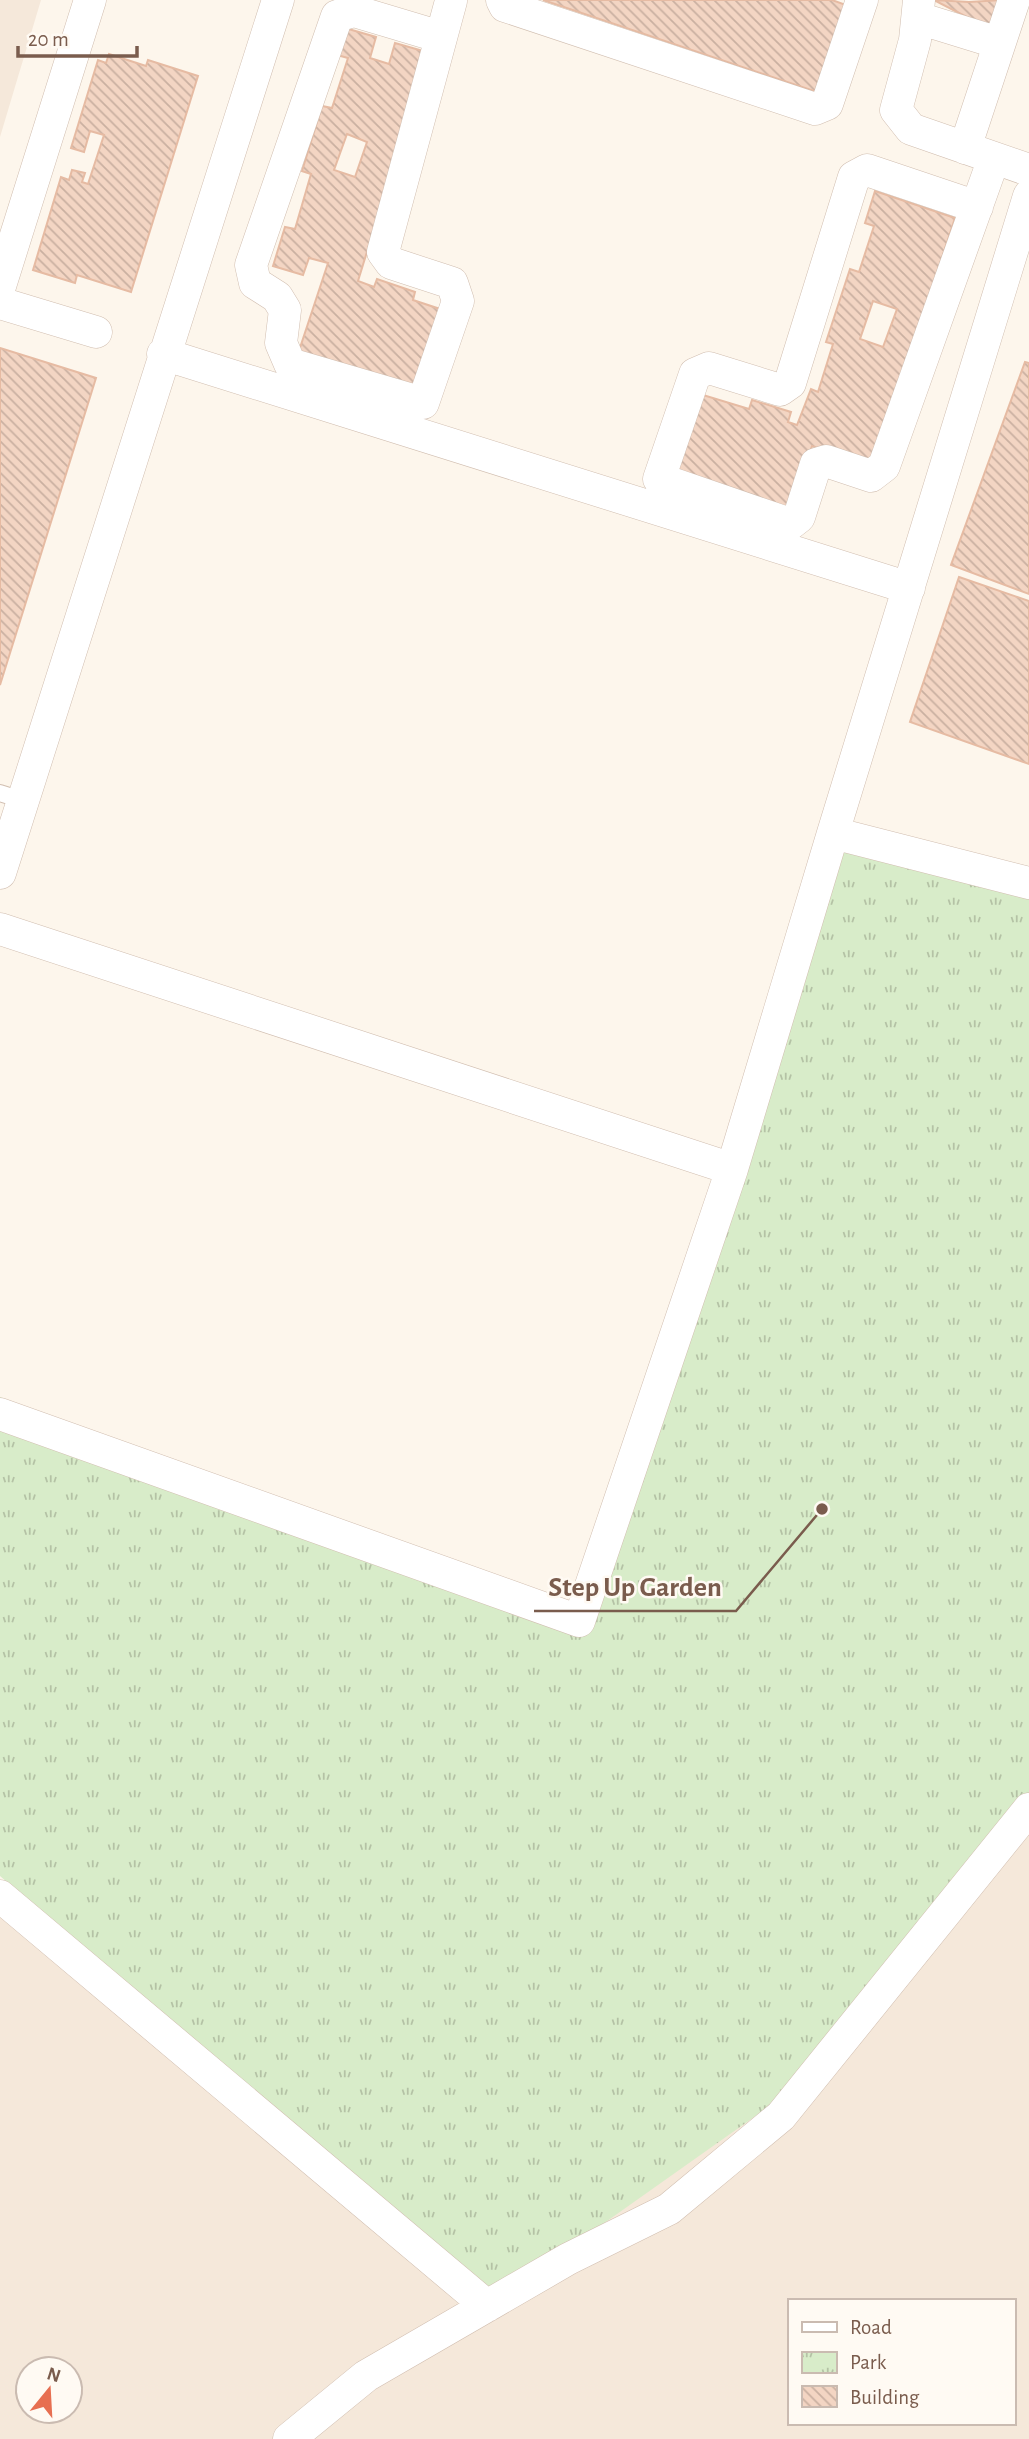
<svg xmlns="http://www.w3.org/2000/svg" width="1029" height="2439" font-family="'Alegreya Sans',sans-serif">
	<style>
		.residential { fill: #f5e8da; fill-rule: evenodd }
		.park { fill: url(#park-tufts) }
		.building { fill: url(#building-back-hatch); stroke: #e6bba3; stroke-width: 2; fill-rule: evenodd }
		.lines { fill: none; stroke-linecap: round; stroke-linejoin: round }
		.service-casing { stroke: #d1beb0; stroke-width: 18 }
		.minor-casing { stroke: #d1beb0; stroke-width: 33 }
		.service { stroke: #fff; stroke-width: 16 }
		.minor { stroke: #fff; stroke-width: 32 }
		.leader { fill: none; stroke: #7a5c4d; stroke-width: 2.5 }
		.callout-dot { fill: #7a5c4d; stroke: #fffaf3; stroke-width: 2.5 }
		.callout-label { font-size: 28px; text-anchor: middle; font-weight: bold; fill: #7a5c4d; stroke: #fffaf3; stroke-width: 5; stroke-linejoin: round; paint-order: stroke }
	</style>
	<defs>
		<pattern id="park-tufts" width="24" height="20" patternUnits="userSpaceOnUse" patternTransform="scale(1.75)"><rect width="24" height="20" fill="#d8ecc9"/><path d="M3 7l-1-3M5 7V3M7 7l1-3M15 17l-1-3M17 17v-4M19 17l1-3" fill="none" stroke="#b4c2a5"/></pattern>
		<pattern id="building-back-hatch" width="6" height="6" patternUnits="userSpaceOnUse" patternTransform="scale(1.75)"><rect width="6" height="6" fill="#f3d5c3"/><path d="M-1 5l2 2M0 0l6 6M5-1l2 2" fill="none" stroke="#cab0a1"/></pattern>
	</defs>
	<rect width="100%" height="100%" fill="#fdf6ec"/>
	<path class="residential" d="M0,0H41L0,137Z
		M1029,1526V2439H0V1916ZM789,2301H1013V2423H789ZM28,2369H70V2411H28Z"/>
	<path class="park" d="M833,833L1029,883V1809L815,2074L487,2306L0,1876V1397L579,1621Z"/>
	<path class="building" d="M543,0H832L846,5L817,92Z
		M934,0L969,2L1002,0L992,30Z
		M345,28L376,37L370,58L389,64L395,43L423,51L407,122L358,281L374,287L377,279L415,292L413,300L443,310L414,395L298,354L328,263L309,258L303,275L273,266L285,227L295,229L311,174L302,171L322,106L332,108L348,58L337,55ZM347,134L367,142L355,177L334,170Z
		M109,54L146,66L148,60L198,76L131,292L77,275L75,283L33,270L61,177L69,180L72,170L85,173L82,182L88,184L104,135L90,131L84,152L71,148L98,60L106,63Z
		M875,191L955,218L873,468L812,446L789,517L674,477L703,395L749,409L752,400L791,412L788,422L797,425L811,389L818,392L833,344L826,342L850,269L859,272L874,226L865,223ZM873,301L897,309L883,347L860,339Z
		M0,348L96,378L0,685Z
		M1025,362L1029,363V594L951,565Z
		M959,577L1029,601V764L910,722Z"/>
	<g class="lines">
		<defs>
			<path id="service" d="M0,793L22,800"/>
			<path id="minor" d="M502,0L505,6L815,109L827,104L862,0
				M919,0L915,40L896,110L911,129L1029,170
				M918,18L999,43
				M441,37L354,11L337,16L251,265L255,283L277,297L285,310L281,343L290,364L423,403L458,301L452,283L391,263L383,252L451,1
				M965,148L1014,0
				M977,207L867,170L854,177L790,383L780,390L709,368L695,374L659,479L790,524L799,517L816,464L826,461L871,476L884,466L994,158
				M0,286L90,0
				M0,303L96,332
				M163,354L909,588
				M833,833L1029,883
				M0,873L278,0
				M0,929L732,1169
				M0,1414L579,1621L732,1169L833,833L1029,196
				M0,1896L487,2306
				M289,2439L366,2376L568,2259L669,2209L781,2116L1029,1809"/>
		</defs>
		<use href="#service" class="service-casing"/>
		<use href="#minor" class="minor-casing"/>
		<use href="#service" class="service"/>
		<use href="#minor" class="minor"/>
	</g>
	<path class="leader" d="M822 1509L736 1611H534"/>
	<circle class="callout-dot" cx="822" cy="1509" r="7"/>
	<g class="callout-label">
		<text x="635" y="1596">Step Up Garden</text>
	</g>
	<rect x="788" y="2299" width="228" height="126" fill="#fffaf3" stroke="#cabbb1" stroke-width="2"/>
	<rect x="802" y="2322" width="35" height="10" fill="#ffffff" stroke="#cabbb1" stroke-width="2"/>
	<text x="850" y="2334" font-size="21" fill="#7a5c4d">Road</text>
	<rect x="802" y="2352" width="35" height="21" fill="url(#park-tufts)" stroke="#cabbb1" stroke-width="2"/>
	<text x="850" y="2369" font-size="21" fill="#7a5c4d">Park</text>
	<rect x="802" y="2386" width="35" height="21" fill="url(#building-back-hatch)" stroke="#cabbb1" stroke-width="2"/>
	<text x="850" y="2404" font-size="21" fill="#7a5c4d">Building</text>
	<g transform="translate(49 2390) rotate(18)"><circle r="33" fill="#fffaf3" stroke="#cabbb1" stroke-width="2"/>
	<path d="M0-5L12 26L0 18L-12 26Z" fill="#e76f51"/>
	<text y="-10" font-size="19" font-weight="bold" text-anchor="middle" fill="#7a5c4d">N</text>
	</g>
	<path d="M18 46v10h119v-10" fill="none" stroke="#7a5c4d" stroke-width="3.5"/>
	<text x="28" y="46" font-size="21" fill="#7a5c4d" stroke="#fffaf3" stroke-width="5" paint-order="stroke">20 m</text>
</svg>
